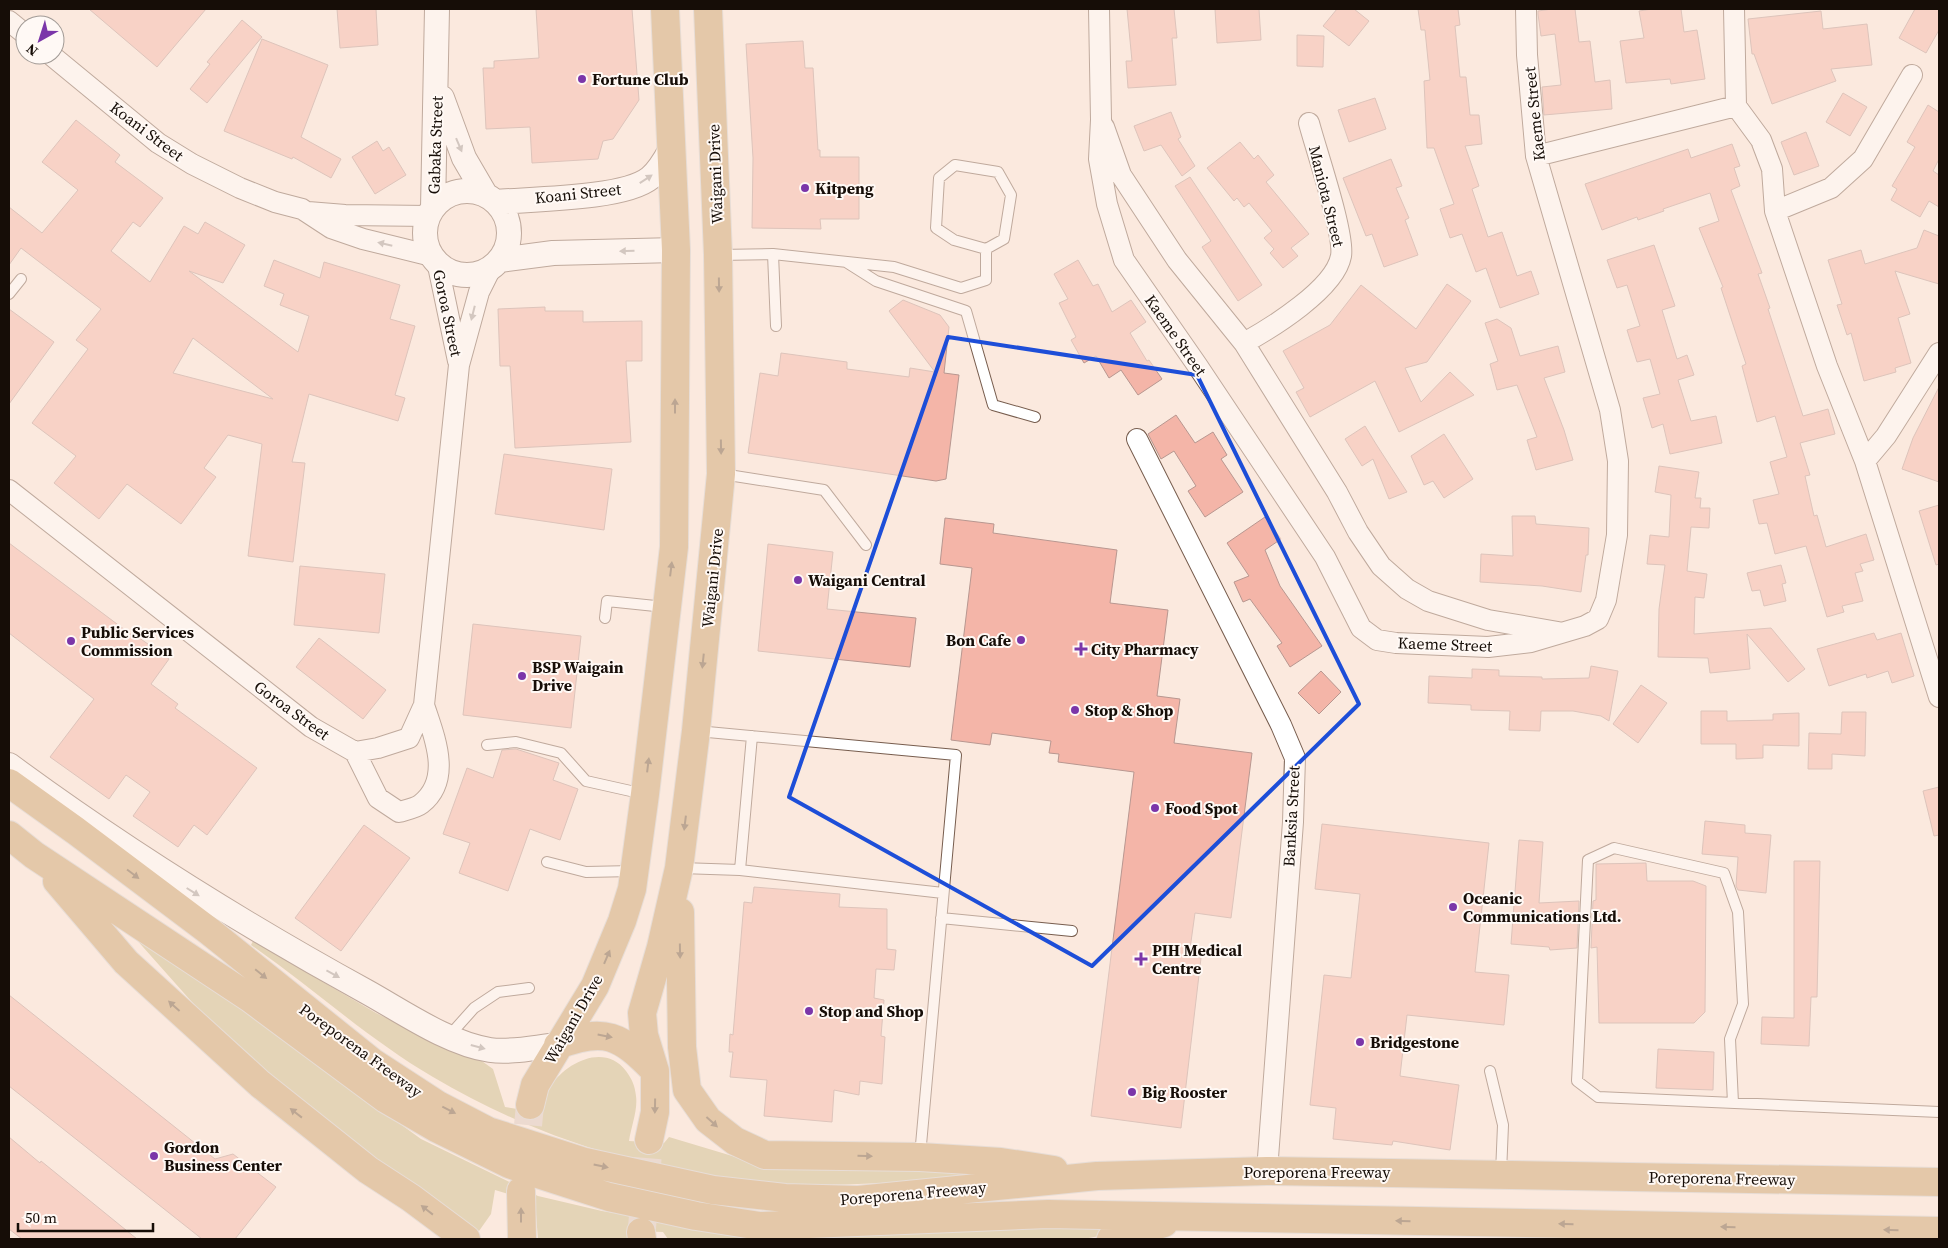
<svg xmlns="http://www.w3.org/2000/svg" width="1948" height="1248" font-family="'Source Serif 4',serif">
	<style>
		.green { fill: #c8ba88 }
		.building { fill: #f4b5a8; stroke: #b89790; fill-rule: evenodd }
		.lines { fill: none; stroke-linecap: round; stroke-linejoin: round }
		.trunk-tunnel { stroke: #d9c8be; stroke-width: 28; stroke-dasharray: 28 14; stroke-linecap: butt }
		.service-casing { stroke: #775d4e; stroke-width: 12 }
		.minor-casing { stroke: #775d4e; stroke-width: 22 }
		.tertiary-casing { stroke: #775d4e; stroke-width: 26 }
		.trunk-casing { stroke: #d0cfcd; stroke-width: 30 }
		.service { stroke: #fff; stroke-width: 10 }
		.minor { stroke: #fff; stroke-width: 20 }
		.tertiary { stroke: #fff; stroke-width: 24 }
		.trunk { stroke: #c8a068; stroke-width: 28 }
		.oneway { fill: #a29e9c }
		.oneway2 { fill: #6f5638 }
		.marked { fill: none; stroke: #1d4ed8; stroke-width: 4; stroke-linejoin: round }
		.poi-dot { fill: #7b36a9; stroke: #fff9f5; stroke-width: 2 }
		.labels { text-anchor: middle; stroke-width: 4; stroke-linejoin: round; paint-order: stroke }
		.poi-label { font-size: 16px; font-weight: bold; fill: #160d07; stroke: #fff9f5; text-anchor: start }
		.street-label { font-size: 16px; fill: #160d07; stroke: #fff9f5 }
	</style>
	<rect width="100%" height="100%" fill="#fbe9de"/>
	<path class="green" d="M119,920L421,1139L538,1196L602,1211L684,1224L776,1236H840L1076,1223L1133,1230L1083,1239H668L663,1232L630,1231L629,1239H538L535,1202L495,1190L491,1214L479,1231L342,1140L207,1019Z
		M253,941L376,1013L428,1038L479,1059L493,1069L505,1107L542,1113C544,1104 545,1095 550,1087C566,1062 605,1043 626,1071C632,1079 635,1086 636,1096C638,1110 631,1127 629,1141L664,1143L669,1137L776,1169L1017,1172C934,1179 851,1189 767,1183C650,1174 534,1137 433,1077C368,1039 313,988 251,945Z"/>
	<path class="building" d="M89,9H206L157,67Z
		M337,9H376L378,45L340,48Z
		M536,9H632L639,100L613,139L603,141L598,159L532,163L530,127L486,129L483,68H494V61L539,58Z
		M1127,9H1174L1177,38H1172L1176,85L1128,88L1126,61H1132Z
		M1215,9H1259L1261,40L1217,43Z
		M1337,9H1354L1369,21L1349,46L1323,26Z
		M1418,9H1458L1460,25L1455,26L1460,77H1466L1470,115H1479L1482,144L1465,146L1479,186L1472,189L1488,237L1502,232L1517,276L1531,271L1539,294L1500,308L1486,268L1476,272L1462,234L1450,238L1440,209L1454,204L1434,148H1427L1424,81L1430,80L1425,30H1421Z
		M1552,9H1575L1579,42L1590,41L1595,82L1610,80L1612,109L1544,115L1542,87L1561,85L1555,34L1541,36L1538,14V11Z
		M1652,9H1681L1684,32L1697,30L1705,79L1671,84L1670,79L1626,83L1620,41L1644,38L1639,11Z
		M1915,9H1939V30L1926,53L1899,38Z
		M1821,11L1823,29L1867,24L1872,65L1831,69L1836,81L1772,104L1754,54H1752L1748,19Z
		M242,20L262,37L207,103L190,89L210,64L207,62Z
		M1297,35L1324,36L1323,67L1297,66Z
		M262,39L328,65L301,137L341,159L331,178L293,157L292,159L224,131Z
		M803,41L805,68H813L818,150H820V157H859V219H820L821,229L752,228L753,158L746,44Z
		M1843,93L1867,107L1850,136L1826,122Z
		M1375,98L1386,129L1349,142L1338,110Z
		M1928,105L1939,112V159L1933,171L1939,175V207L1929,201L1920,217L1891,200L1897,189L1892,186L1915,147L1907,142Z
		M1171,112L1181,137L1178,139L1195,166L1182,176L1161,145L1144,151L1134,126Z
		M76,120L120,155L115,162L163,198L140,227L133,222L111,251L150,282L184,226L198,234L205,222L245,245L223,283L189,271L298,352L309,316L280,305L284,294L264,286L274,260L320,278L324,262L400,285L390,319L415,326L395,395L405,398L398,421L309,394L292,462L305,463L293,562L248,556L262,444L228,435L204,468L216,477L181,524L127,484L99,519L54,483L76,456L32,423L88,349L76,340L101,309L21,248L9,265V207L42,233L78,190L42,162ZM193,338L273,399L173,373Z
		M1806,132L1819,166L1794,175L1781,142Z
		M377,141L383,151L389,147L406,175L375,194L352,157Z
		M1240,142L1254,159L1258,155L1274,175L1266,182L1309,234L1291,248L1298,256L1283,268L1270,253L1274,249L1264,238L1272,231L1249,203L1244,207L1237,198L1234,201L1207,168Z
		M1732,144L1740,166L1734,168L1740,186L1731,190L1762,273L1758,274L1770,308L1768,309L1803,416L1828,409L1835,434L1800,443L1810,475L1805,476L1814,516L1817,515L1826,547L1866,534L1874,560L1860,564L1863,571L1855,573L1863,601L1842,606L1844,612L1827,617L1806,546L1775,554L1767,523L1759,524L1753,500L1779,494L1770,462L1787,457L1775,416L1757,422L1742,366L1746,364L1721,288L1723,287L1699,228L1719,221L1710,193L1663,209L1664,211L1638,220L1637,217L1602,230L1585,184L1688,149L1691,158Z
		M1391,159L1402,186L1396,188L1409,218L1405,220L1418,255L1384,267L1372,234L1366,236L1343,178Z
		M1190,177L1262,285L1238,301L1202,247L1211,241L1175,186Z
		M1924,230L1939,236V284L1895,271L1910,314L1898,318L1911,363L1895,368L1896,372L1864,381L1851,333L1847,335L1837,305L1842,304L1828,260L1861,250L1865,264L1917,248Z
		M1654,245L1675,306L1662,310L1677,359L1687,355L1694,375L1678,380L1691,421L1716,416L1722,443L1670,454L1663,424L1652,428L1643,398L1660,394L1650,359L1637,362L1627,330L1640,326L1627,285L1617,288L1607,260Z
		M1078,260L1093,286L1098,284L1112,312L1131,300L1146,322L1130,333L1147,361L1149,360L1162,379L1138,395L1121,370L1109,378L1096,356L1084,363L1071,340L1076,337L1059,303L1068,299L1054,274Z
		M1447,284L1471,301L1427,362L1405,368L1421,402L1450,372L1474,395L1399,432L1375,381L1310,417L1296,392L1304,388L1283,351L1330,325L1361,285L1416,329Z
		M903,300L940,315L949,327L944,373L959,375L946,479L936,481L748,453L760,373L778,376L781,353L847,362V369L909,377L910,368L935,372L889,311Z
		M545,307V311H583V322L642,321V361H626L631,442L515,448L510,366H500L498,309Z
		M9,309L54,342L9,404Z
		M1497,319L1511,328L1520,356L1558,346L1565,372L1544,378L1564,430L1573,460L1536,470L1527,440L1537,437L1517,385L1497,390L1490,364L1498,361L1485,323Z
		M1939,387V482L1902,469L1913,438Z
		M1176,415L1195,443L1213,432L1227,455L1221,459L1243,492L1205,517L1188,491L1196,486L1174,451L1161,459L1148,434Z
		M1365,426L1376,444L1407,492L1389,499L1373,459L1362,466L1345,439Z
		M1444,434L1473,479L1444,498L1433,481L1424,485L1411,456Z
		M504,454L612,469L604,530L495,514Z
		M1659,466L1699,472L1695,498H1701L1700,508H1710L1709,528L1691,527L1687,571L1707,574L1704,598L1695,597L1694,634L1771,628L1805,669L1788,682L1747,634L1750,669L1710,673L1708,658L1658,657L1659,609L1665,565L1647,564L1650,535L1669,537L1671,495L1655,492Z
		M1939,505V564L1936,565L1919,511Z
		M1512,516H1535L1536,524L1589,528L1588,555H1586L1581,592L1542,586L1480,582L1481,554L1513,556Z
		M1265,517L1281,539L1265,550L1280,586L1322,646L1290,667L1277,646L1282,643L1250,599L1243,602L1234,582L1249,576L1227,543Z
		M945,518L994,524L993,533L1117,550L1110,603L1168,610L1157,696L1180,699L1174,743L1252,753L1231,918L1195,913L1189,956L1201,958L1181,1128L1091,1116L1134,772L1058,762L1059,754L1049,753L1051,741L992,733L990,745L951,740L972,568L940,564Z
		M9,543L137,639L138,637L169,659L151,684L178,704L175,708L257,768L207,835L194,825L178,847L133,816L150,792L126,775L109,799L50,757L94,699L9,633Z
		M768,544L833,552L827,609L916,618L910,667L758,651Z
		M1781,565L1786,583L1782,584L1786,601L1764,606L1760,590L1752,591L1747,573Z
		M300,566L385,574L379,633L294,625Z
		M473,624L581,636L571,728L463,715Z
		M1874,633L1877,640L1901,633L1914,676L1892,683L1888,671L1867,678L1866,674L1829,686L1817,649Z
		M319,638L386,690L363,719L296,667Z
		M1591,666L1618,671L1609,721L1601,716L1573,711H1541L1540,731L1509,730L1510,711L1471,710V705L1428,703L1429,676L1472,678V669L1499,670V676L1542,677V679L1589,678Z
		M1321,671L1341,692L1319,714L1298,693Z
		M1641,685L1667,703L1638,743L1613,724Z
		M1701,711H1727V721L1773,720V714L1799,713V746L1763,745V758L1736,759V744H1701Z
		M1842,712H1866L1865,756L1832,754V769H1808L1809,733L1841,734Z
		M516,749L559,763L553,780L578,789L560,840L530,829L508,891L459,873L470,843L443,834L467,768L493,778L502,750Z
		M1939,787V835L1934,836L1923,791Z
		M1705,821L1745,825V833L1771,835L1766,893L1738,890L1736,886L1738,857L1702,854Z
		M1322,824L1489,843L1475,972L1509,975L1504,1025L1407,1015L1400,1076L1459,1085L1450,1150L1393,1141L1392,1145L1333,1139L1336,1108L1310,1105L1324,975L1351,978L1360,894L1315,889Z
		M364,825L410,858L341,951L295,918Z
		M1519,840L1543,842L1539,903L1579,901L1577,948L1550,950L1549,947L1511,944Z
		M1794,861H1820L1817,997H1811L1809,1046L1761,1044L1762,1017L1794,1018Z
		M1646,863L1647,881H1693L1706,886L1705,1012L1694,1023H1599L1597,947L1591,948L1593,901L1596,900V864Z
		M754,887L840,894L839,907L887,909V949L896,950L894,970L876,969L874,998L884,1000L881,1036L885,1037L882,1084L860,1081L859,1095L834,1090L832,1122L764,1116L767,1080L730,1077L733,1052H729L730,1034L733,1035L744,902L752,903Z
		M9,995L215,1159L233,1154L276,1187L235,1239H202L9,1086Z
		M1658,1049L1714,1052L1713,1090L1656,1088Z
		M9,1137L40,1163L41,1161L137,1239H22L9,1229Z"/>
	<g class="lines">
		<path class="trunk-tunnel" d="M524,1167L530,1105
			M642,1228L649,1140"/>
		<defs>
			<path id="service" d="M773,254L894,267L961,288L986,280V249L954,240L936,228L939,178L955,165L998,172L1011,195L1004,239L986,249
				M719,255L773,254L776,326
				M846,262L876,281L966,311L993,405L1035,417
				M9,294L21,279
				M722,474L824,490L866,545
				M605,618L607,601L665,607
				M697,731L956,755L920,1156
				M487,745L516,742L561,753L586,781L644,794
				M547,862L586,872L633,871
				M681,868L740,870L943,893
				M740,870L752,736
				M941,918L1072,931
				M449,1036L474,1008L498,992L529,988
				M1490,1071L1503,1125L1501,1173
				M1733,1103L1730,1039L1743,1004L1738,912L1724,873L1614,848L1588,860L1577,1081L1598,1097L1939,1112"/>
			<path id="minor" d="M1099,9L1101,120L1099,159L1107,204L1124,260L1197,365L1325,557L1361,628L1377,640L1396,643L1488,647L1531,642L1585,626L1598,619L1606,600L1617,535L1618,461L1610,410L1536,156L1527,55L1526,9
				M1734,9L1736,106L1761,140L1772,169L1775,211L1827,366L1865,461L1939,697
				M9,21L25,34
				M51,55L158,143L192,164L240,188L275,202L302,209L331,228L363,239L432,256
				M1104,127L1121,175L1177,260L1244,343L1337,492L1358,532L1381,566L1407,589L1428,601L1488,620L1558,632
				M1536,156L1736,106
				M1775,211L1831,188L1863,159L1912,75
				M308,212L345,215L429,216
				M437,261L458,361
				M1244,343C1271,328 1335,289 1341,256C1345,234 1316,150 1309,123
				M1137,439L1281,725L1295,758L1293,822L1267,1171
				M1865,461L1886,436L1939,353
				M9,490L311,727L355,752L378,748L409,738L424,705L459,365L479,292L491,268
				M355,752L378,798L399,812C406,810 416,808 421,804C453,779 434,736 424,705"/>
			<path id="tertiary" d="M442,98L464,158L485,194
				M425 233a42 42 0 1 1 84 0a42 42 0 1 1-84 0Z
				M496,202C532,199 624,199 650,178C660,170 666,158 672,147
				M433,208L437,9
				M500,260L553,253L676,250
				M9,765C123,849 243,924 367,992C403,1012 449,1044 490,1050C512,1053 536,1047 558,1045"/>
			<path id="trunk" d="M9,783L76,831L209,931L372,1062L438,1105L488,1131L585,1162L713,1190L785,1198L858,1200L1097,1176L1267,1171L1939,1182
				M9,835L34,855L250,998L386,1099L436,1128L509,1164L535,1173L609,1197L696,1216L760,1226L1048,1214L1939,1231
				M57,881L126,962L260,1084L368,1170L411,1198L466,1239
				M680,912L682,1047L687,1090L708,1120L735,1141L765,1155L920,1157L1001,1162L1054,1170
				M558,1045C605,1027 620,1035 655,1071
				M530,1105L535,1085L595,986L622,921L632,889L645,794L674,547L676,250L665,9
				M649,1140L655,1112V1071L644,1035L642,1013L661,947L679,868L696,731L721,474L718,255L708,9
				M521,1191L522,1239
				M641,1232L642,1239
				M1111,1239L1164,1223"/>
		</defs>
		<use href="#service" class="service-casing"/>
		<use href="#minor" class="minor-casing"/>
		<use href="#tertiary" class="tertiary-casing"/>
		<use href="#trunk" class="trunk-casing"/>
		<use href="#service" class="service"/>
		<use href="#minor" class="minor"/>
		<use href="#tertiary" class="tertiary"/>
		<use href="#trunk" class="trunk"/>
	</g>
	<defs><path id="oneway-solid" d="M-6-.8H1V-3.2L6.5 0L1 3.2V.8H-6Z" transform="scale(1.25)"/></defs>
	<g class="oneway">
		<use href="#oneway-solid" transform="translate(459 145) rotate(67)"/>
		<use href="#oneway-solid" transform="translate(646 179) rotate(-33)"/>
		<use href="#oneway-solid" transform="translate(385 244) rotate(-167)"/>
		<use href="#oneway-solid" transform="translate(627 251) rotate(179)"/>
		<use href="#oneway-solid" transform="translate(473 313) rotate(104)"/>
		<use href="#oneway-solid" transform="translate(193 892) rotate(32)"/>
		<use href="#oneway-solid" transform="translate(333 974) rotate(29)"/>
		<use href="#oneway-solid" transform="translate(478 1047) rotate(15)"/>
	</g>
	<g class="oneway2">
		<use href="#oneway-solid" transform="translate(719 285) rotate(89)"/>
		<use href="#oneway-solid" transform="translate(675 406) rotate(-90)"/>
		<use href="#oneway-solid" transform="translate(721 447) rotate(89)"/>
		<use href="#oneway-solid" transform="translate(671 569) rotate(-83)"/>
		<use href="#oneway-solid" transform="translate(703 661) rotate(96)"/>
		<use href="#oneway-solid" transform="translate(648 765) rotate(-83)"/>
		<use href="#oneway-solid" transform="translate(685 823) rotate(97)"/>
		<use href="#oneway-solid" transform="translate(133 874) rotate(37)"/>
		<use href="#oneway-solid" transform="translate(680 951) rotate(89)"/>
		<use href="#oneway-solid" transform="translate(607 957) rotate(-67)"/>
		<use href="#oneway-solid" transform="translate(261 974) rotate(39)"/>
		<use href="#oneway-solid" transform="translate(174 1006) rotate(-138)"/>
		<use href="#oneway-solid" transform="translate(605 1036) rotate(11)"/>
		<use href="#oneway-solid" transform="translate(655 1106) rotate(91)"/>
		<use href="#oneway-solid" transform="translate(449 1110) rotate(27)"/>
		<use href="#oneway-solid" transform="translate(296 1113) rotate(-142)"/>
		<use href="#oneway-solid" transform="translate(712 1122) rotate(42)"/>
		<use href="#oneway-solid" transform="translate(865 1156) rotate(1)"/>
		<use href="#oneway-solid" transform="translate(601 1166) rotate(12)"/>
		<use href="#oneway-solid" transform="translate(427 1210) rotate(-142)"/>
		<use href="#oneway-solid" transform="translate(521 1215) rotate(-90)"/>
		<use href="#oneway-solid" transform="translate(1403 1221) rotate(-179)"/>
		<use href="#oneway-solid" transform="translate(1566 1224) rotate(-179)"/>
		<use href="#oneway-solid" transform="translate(1728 1227) rotate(-179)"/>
		<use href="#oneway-solid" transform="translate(1891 1230) rotate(-179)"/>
	</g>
	<path d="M0 0H1948V1248H0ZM948,337L1197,375L1359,704L1092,966L789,797Z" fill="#fbe9de" fill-opacity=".55" fill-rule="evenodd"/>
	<path class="marked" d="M948,337L1197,375L1359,704L1092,966L789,797Z"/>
	<g class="poi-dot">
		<circle cx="582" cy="79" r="5"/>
		<circle cx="805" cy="188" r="5"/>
		<circle cx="798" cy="580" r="5"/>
		<circle cx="1021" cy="640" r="5"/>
		<circle cx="71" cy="641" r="5"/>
		<path d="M1078.5 641.5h5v5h5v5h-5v5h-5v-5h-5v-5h5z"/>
		<circle cx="522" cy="676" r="5"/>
		<circle cx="1075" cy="710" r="5"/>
		<circle cx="1155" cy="808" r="5"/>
		<circle cx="1453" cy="907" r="5"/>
		<path d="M1138.5 951.5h5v5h5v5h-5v5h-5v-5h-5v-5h5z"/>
		<circle cx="809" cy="1011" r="5"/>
		<circle cx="1360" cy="1042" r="5"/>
		<circle cx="1132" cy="1092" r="5"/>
		<circle cx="154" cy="1156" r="5"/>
	</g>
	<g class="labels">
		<g class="poi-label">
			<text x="592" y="85">Fortune Club</text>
			<text x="815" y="194">Kitpeng</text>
			<text x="808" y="586">Waigani Central</text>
			<text x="81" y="638">Public Services<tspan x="81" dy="18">Commission</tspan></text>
			<text x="1011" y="646" text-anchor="end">Bon Cafe</text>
			<text x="1091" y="655">City Pharmacy</text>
			<text x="532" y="673">BSP Waigain<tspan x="532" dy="18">Drive</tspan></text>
			<text x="1085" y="716">Stop &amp; Shop</text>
			<text x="1165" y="814">Food Spot</text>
			<text x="1463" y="904">Oceanic<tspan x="1463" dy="18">Communications Ltd.</tspan></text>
			<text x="1152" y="956">PIH Medical<tspan x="1152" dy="18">Centre</tspan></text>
			<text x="819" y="1017">Stop and Shop</text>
			<text x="1370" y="1048">Bridgestone</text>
			<text x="1142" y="1098">Big Rooster</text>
			<text x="164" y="1153">Gordon<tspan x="164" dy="18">Business Center</tspan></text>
		</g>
		<g class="street-label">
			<text transform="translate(1534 114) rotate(-96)" y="6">Kaeme Street</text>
			<text transform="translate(147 131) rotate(37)" y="6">Koani Street</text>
			<text transform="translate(435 145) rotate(-88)" y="6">Gabaka Street</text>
			<text transform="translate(715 174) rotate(-92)" y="6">Waigani Drive</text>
			<text transform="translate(578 193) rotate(-6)" y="6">Koani Street</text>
			<text transform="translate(1327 196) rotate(76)" y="6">Maniota Street</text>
			<text transform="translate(448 313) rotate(78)" y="6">Goroa Street</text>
			<text transform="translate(1176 335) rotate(55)" y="6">Kaeme Street</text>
			<text transform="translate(712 578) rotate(-84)" y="6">Waigani Drive</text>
			<text transform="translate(1445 644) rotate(2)" y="6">Kaeme Street</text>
			<text transform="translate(292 710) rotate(36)" y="6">Goroa Street</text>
			<text transform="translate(1291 816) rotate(-87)" y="6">Banksia Street</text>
			<text transform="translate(573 1019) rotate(-60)" y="6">Waigani Drive</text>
			<text transform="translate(361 1050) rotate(36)" y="6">Poreporena Freeway</text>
			<text x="1317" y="1178">Poreporena Freeway</text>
			<text transform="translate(1722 1178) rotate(1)" y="6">Poreporena Freeway</text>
			<text transform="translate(913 1193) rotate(-5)" y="6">Poreporena Freeway</text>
		</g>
	</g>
	<rect width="1948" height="1248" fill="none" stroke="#160d07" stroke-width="20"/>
	<g transform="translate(40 40) rotate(219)"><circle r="24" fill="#fff9f5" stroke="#a29b96"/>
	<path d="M0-4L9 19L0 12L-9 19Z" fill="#7b36a9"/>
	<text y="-8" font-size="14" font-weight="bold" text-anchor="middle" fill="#160d07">N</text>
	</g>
	<path d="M18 1223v8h135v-8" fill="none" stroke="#160d07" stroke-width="2.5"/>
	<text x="25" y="1223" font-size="15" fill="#160d07" stroke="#fff9f5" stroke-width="4" paint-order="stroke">50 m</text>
</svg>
